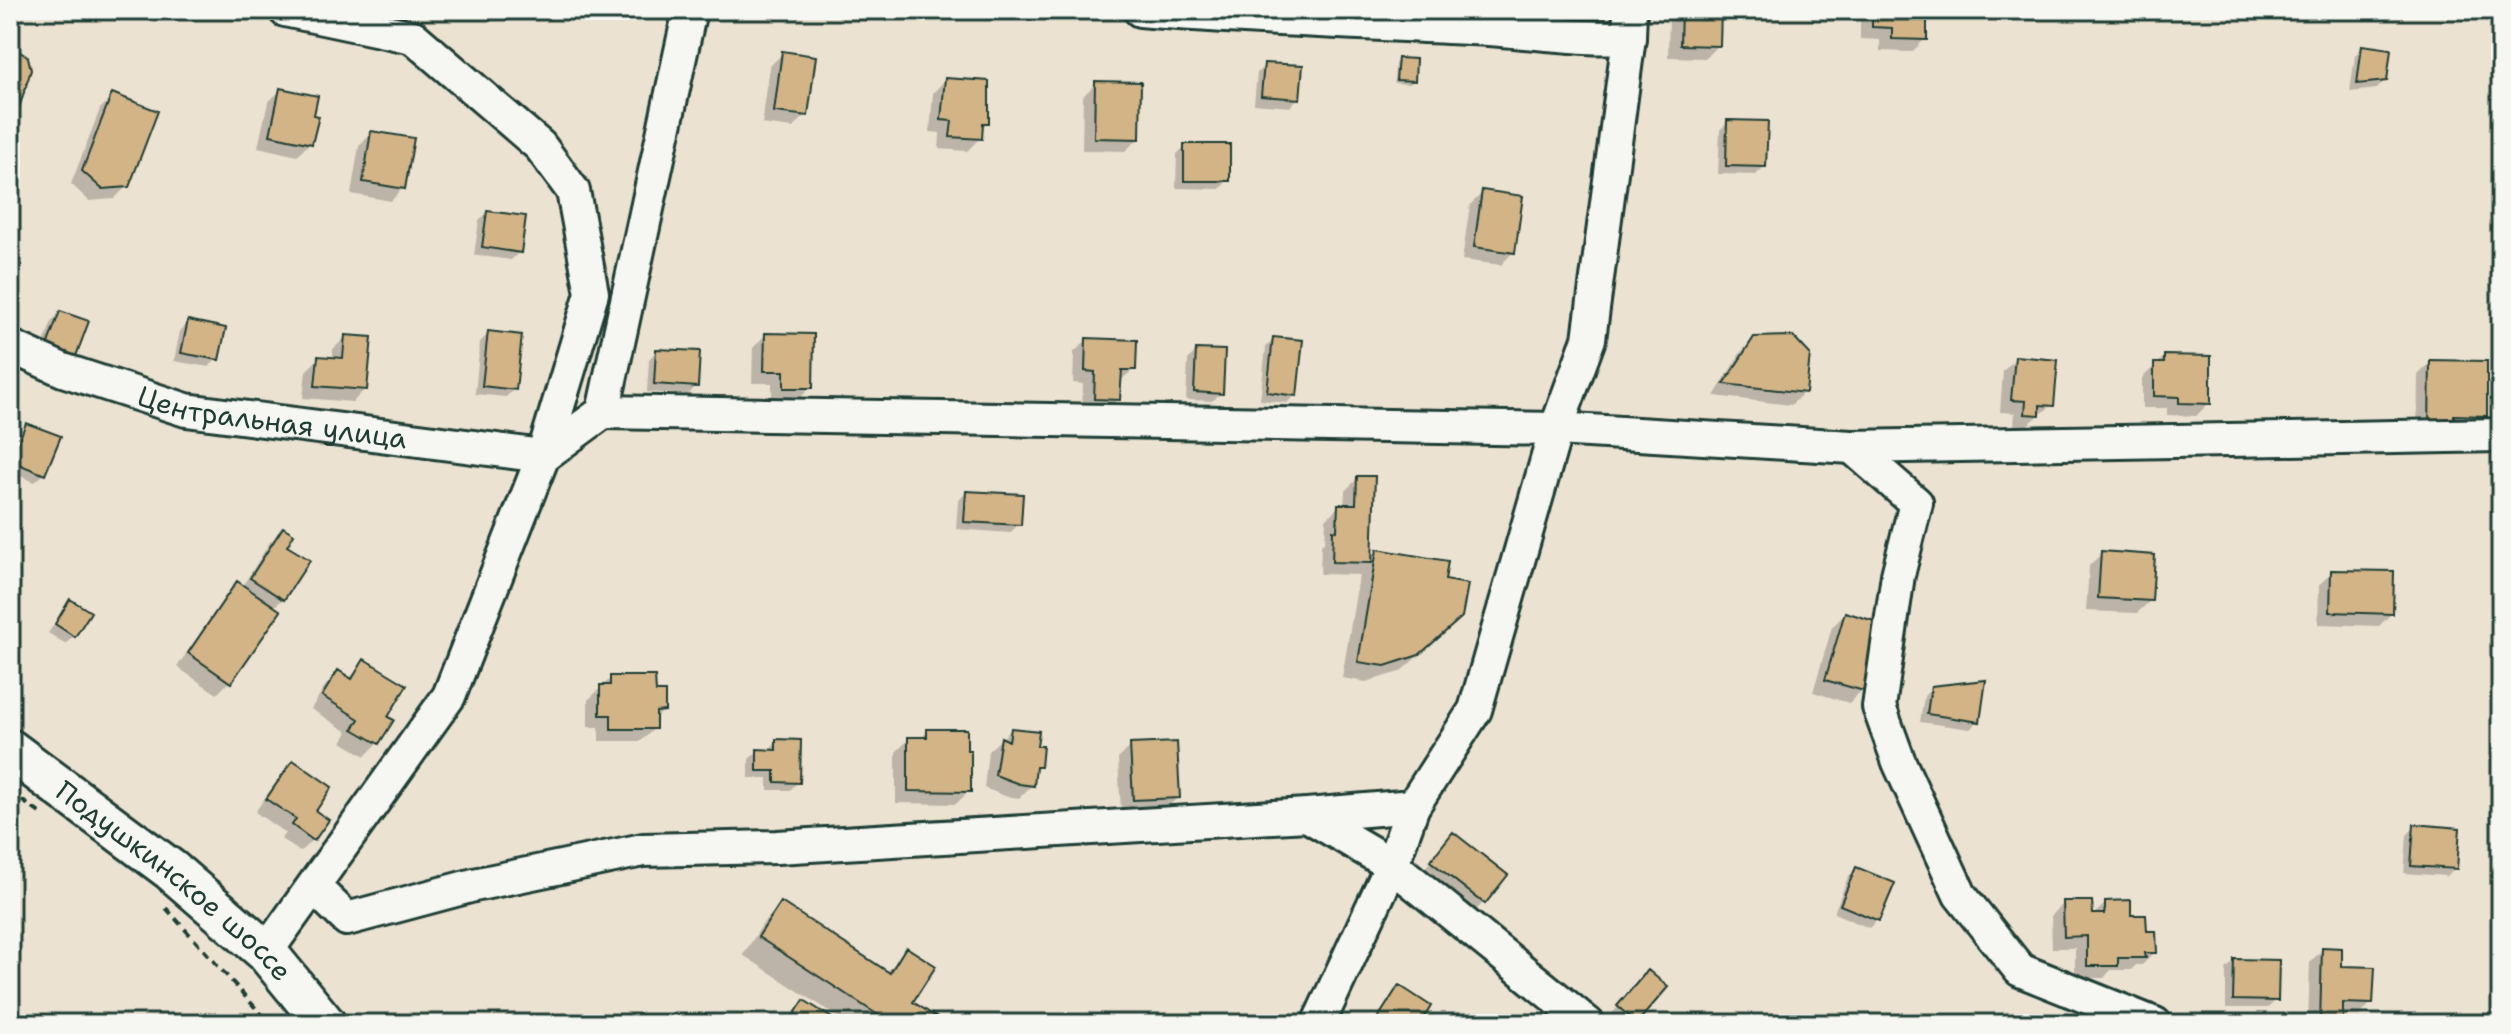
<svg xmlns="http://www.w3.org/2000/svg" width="2511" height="1034" font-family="'Shantell Sans',sans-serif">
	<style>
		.shadow { fill: #0003 }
		.building { fill: #d3b487; stroke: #1f3d34; stroke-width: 2 }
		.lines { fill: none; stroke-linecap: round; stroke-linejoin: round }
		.minor-casing { stroke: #1f3d34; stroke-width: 38 }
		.major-casing { stroke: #1f3d34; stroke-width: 46 }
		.path { stroke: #1f3d34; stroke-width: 4; stroke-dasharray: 8 6; stroke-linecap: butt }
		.minor { stroke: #f6f6f2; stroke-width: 32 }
		.major { stroke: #f6f6f2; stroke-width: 40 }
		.labels { text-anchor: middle; stroke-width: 6; stroke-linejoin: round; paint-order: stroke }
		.street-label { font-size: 28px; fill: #1f3d34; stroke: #f6f6f2 }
	</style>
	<rect width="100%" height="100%" fill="#ece2d2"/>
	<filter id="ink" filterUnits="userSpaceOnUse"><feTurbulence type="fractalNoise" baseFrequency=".0125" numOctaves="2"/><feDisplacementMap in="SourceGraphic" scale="16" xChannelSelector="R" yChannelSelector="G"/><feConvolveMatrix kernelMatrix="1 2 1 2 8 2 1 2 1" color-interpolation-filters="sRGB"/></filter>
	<g filter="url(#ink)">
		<path class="shadow" d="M1669,10H1719L1718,45L1705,58L1668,57Z
			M1860,10H1925V39L1912,52L1880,51V40L1860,39Z
			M2363,47L2385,80L2377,89L2350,92L2355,55Z
			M782,54L806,115L793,128L762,124L770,66Z
			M1398,60L1413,80L1410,84L1394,83L1395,64Z
			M1265,65L1298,98L1290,107L1254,104L1257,73Z
			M945,80L987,122L981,129L980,138L967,151L939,149L940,133L930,132L933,93Z
			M1096,83L1138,139L1125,151L1082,150L1083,96Z
			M281,90L310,143L297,156L258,147L268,102Z
			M113,96L127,186L114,199L89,201L71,184L100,109Z
			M1728,122L1764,167L1756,175L1718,174L1720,130Z
			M372,133L403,188L391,201L351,194L359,146Z
			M1185,146L1228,180L1220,189L1176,188L1177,154Z
			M1483,192L1513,252L1501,265L1462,260L1470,205Z
			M487,213L519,252L511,260L474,255L479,221Z
			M60,313L75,355L66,363L40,354L52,321Z
			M188,323L217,359L209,367L174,361L180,331Z
			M489,333L514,389L506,397L475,394L480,342Z
			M765,335L811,387L798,400H772V383H752L753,348Z
			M346,337L365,389L353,402L303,398L306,371L319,358L333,359V349Z
			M1274,339L1295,395L1287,403L1260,400L1266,347Z
			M1755,339L1804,392L1791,405L1714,396L1741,352Z
			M1087,340L1134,369L1119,382L1118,399L1106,412L1082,411L1083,384L1073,383L1074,352Z
			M657,351L696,386L688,395L647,392L649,359Z
			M1196,351L1221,393L1212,401L1186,400L1188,360Z
			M2164,357L2209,403L2196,416L2167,415V408H2142V378Z
			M2016,358L2052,405L2025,427L2014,426L2015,413L2000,412L2003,371Z
			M2431,362L2485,415L2472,428L2417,440L2418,375Z
			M27,425L44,474L35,482L10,472V455L19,433Z
			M1358,478L1370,558L1378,551L1443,634L1400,672L1366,682L1342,678L1359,575L1320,574L1321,545L1325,541L1326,519L1339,506H1344L1345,491Z
			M966,493L1019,524L1010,533L956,529L958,501Z
			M283,530V599L273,608L278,612L229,682L217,694L177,667L225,596L238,584L242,587L270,542Z
			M2102,553L2150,601L2137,613L2086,611L2089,566Z
			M2332,572L2392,613L2379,626L2318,624L2319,585Z
			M70,602L74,635L66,644L48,633Z
			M1845,614L1862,690L1849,703L1813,692L1832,627Z
			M364,662L385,717L378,743L365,756L342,742L348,732L311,709L325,686L338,673L349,679Z
			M611,678L654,694L663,711L654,719V729L641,741H599V727H588V700Z
			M1932,688L1978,721L1970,729L1920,722L1924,696Z
			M1011,730L1035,747L1039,766L1033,772L1032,785L1019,798L1005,796L984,788L988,751Z
			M928,731L965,752L969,791L956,804L896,803V752L909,739H920Z
			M777,742L798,782L790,790H768V778H749V759L758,751L769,750Z
			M1131,746L1178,797L1165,810L1121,812L1118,759Z
			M293,763L313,811V839L300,852L281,839L285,833L255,812L281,775Z
			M2415,827L2455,868L2447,876L2404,873L2407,835Z
			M1453,835L1484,902L1471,915L1419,875Z
			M1856,869L1877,920L1869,928L1834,913L1848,877Z
			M2064,903L2091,917L2106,903L2129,918L2155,952L2142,965H2136L2131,970H2111L2104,978H2075V948H2052L2051,916Z
			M781,905L886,973L907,950L910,1003L943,1024H849L743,955L764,922Z
			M2323,949L2371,1003L2359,1016H2341V1024H2308L2310,962Z
			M2235,961L2276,1000L2268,1008H2226V969Z
			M1640,981L1666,988L1634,1024H1621L1611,1015Z
			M1399,988L1417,1024H1373L1391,996Z
			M804,1002L838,1024H784Z"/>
		<path class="building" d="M1681,10H1721L1720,46L1680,45Z
			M1872,10H1927V40L1892,39V28L1872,27Z
			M2362,45L2391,49L2387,81L2357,84Z
			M10,46L28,57L31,70L14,124L10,123Z
			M782,51L816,56L808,116L774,112Z
			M1398,58L1416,59L1415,81L1396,80Z
			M1264,63L1303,65L1300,99L1261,96Z
			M945,78L989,81V123H983L982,139L950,137L952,121L941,120Z
			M1095,81L1141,82L1140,139L1094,138Z
			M280,88L318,96L314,115L319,116L312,144L270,135Z
			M112,93L158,111L129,187L102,189L82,171Z
			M1727,120L1768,121L1766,167L1726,166Z
			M371,131L414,138L405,189L363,182Z
			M1184,144H1230V181H1184Z
			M1482,190L1523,196L1515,253L1474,247Z
			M487,211L526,216L521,253L482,247Z
			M10,260L21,265L10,293Z
			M60,311L89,321L76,356L47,346Z
			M188,320L226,328L219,360L181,353Z
			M488,331L522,335L516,390L482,386Z
			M765,333L814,334L813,388H784V371H764Z
			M345,335L372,337L367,390L315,386L318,356L343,358Z
			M1793,336L1810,354L1806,393L1724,384L1754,337Z
			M1273,337L1303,340L1297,396L1267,392Z
			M1086,338L1137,340L1136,370H1122L1120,400L1094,399L1095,372L1085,371Z
			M656,349L700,351L698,387L654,384Z
			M1196,349L1225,350L1223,394L1194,392Z
			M2164,355L2211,356V404L2179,403V397L2154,396V363H2164Z
			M2015,356L2058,360L2054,406L2040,405V415L2025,414L2026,401L2011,400Z
			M2430,360L2487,361V416L2454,415V429L2429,428Z
			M26,423L61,436L45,475L11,461Z
			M1357,476H1375L1372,563L1332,562L1333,530L1337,531L1338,504H1356Z
			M966,491L1023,494L1021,525L964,522Z
			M283,527L294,534L287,546L310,560L284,600L250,578Z
			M1377,549L1448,561L1445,580L1468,584L1462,617L1419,655L1385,666L1358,662Z
			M2101,551L2155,555L2152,601L2098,598Z
			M2331,570L2394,571L2393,614L2330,612Z
			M237,581L281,611L231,683L188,653Z
			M70,599L91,612L75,637L55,624Z
			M1845,612L1884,624L1864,691L1825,680Z
			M364,659L407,685L388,717L394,720L379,744L353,729L359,719L322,696L338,670L352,679Z
			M610,676H655L656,692H665V711L656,712V729H611V715H600V685H610Z
			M1986,680L1980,722L1927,714L1931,686Z
			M1011,728L1039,731L1037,746H1043L1041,767H1036L1034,786L1019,784L995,775L1001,737L1009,741Z
			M927,729H967V750H971V792L908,791V737H927Z
			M776,739L801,740L800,783L775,782V771H757V749L776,750Z
			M1177,742L1180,798L1133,800L1130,744Z
			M293,760L332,787L316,811L329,820L314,841L292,825L296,819L266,799Z
			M2414,824L2460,828L2457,869L2411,866Z
			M1453,832L1508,875L1485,904L1430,861Z
			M1856,867L1895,883L1879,921L1840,905Z
			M2131,900V915H2146L2147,931H2156L2157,953H2145L2146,958H2118V966H2087V936L2064,937L2063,901H2092L2093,914H2105V901Z
			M781,902L890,973L906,947L936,966L913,1002L947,1024H892L758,937Z
			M2322,947L2342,948V966L2375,967L2373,1004L2343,1003V1024H2320Z
			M2234,959L2279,960L2278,1001L2233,1000Z
			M1648,970L1668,987L1637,1023L1617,1006Z
			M1399,985L1431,1006L1420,1024H1380L1376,1021Z
			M804,1000L841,1024H788Z"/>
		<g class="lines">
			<defs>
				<g id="minor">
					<path d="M1140,10C1250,19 1360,23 1470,28C1524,30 1576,40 1629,37"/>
					<path id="s1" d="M10,346L63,370L186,410L543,456L603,412L690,10"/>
					<path d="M603,412L1556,429L1852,447L2501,435"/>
					<path d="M1852,447L1916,503L1898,575L1879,707L1899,762L1960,895L2020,970L2155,1024"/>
					<path d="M1307,815L1392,865L1588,1024"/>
					<path d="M314,887L347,919L474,885L643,850L777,847L1307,815L1413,806L1475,710L1556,429L1589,339L1629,37L1630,10"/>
					<path d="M266,952L449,696L543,456L592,293L573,191L540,146L413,37L285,10"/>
					<path d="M1318,1024L1392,865L1413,806"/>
				</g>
				<g id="major">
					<path id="s2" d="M10,750L171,870L266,952L325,1024"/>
				</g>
			</defs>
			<use href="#minor" class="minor-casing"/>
			<use href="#major" class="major-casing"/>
			<path class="path" d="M10,792L44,816
				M166,908L270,1024"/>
			<use href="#minor" class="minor"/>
			<use href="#major" class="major"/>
		</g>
	</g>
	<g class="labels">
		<g class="street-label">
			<text dy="10" stroke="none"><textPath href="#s1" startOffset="274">Центральная улица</textPath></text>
			<text dy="10" stroke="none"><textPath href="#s2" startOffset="210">Подушкинское шоссе</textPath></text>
		</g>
	</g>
	<rect width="2511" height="1034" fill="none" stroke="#f6f6f2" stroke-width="40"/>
	<rect x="20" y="20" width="2471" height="994" fill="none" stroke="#1f3d34" stroke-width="3" filter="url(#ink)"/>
</svg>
